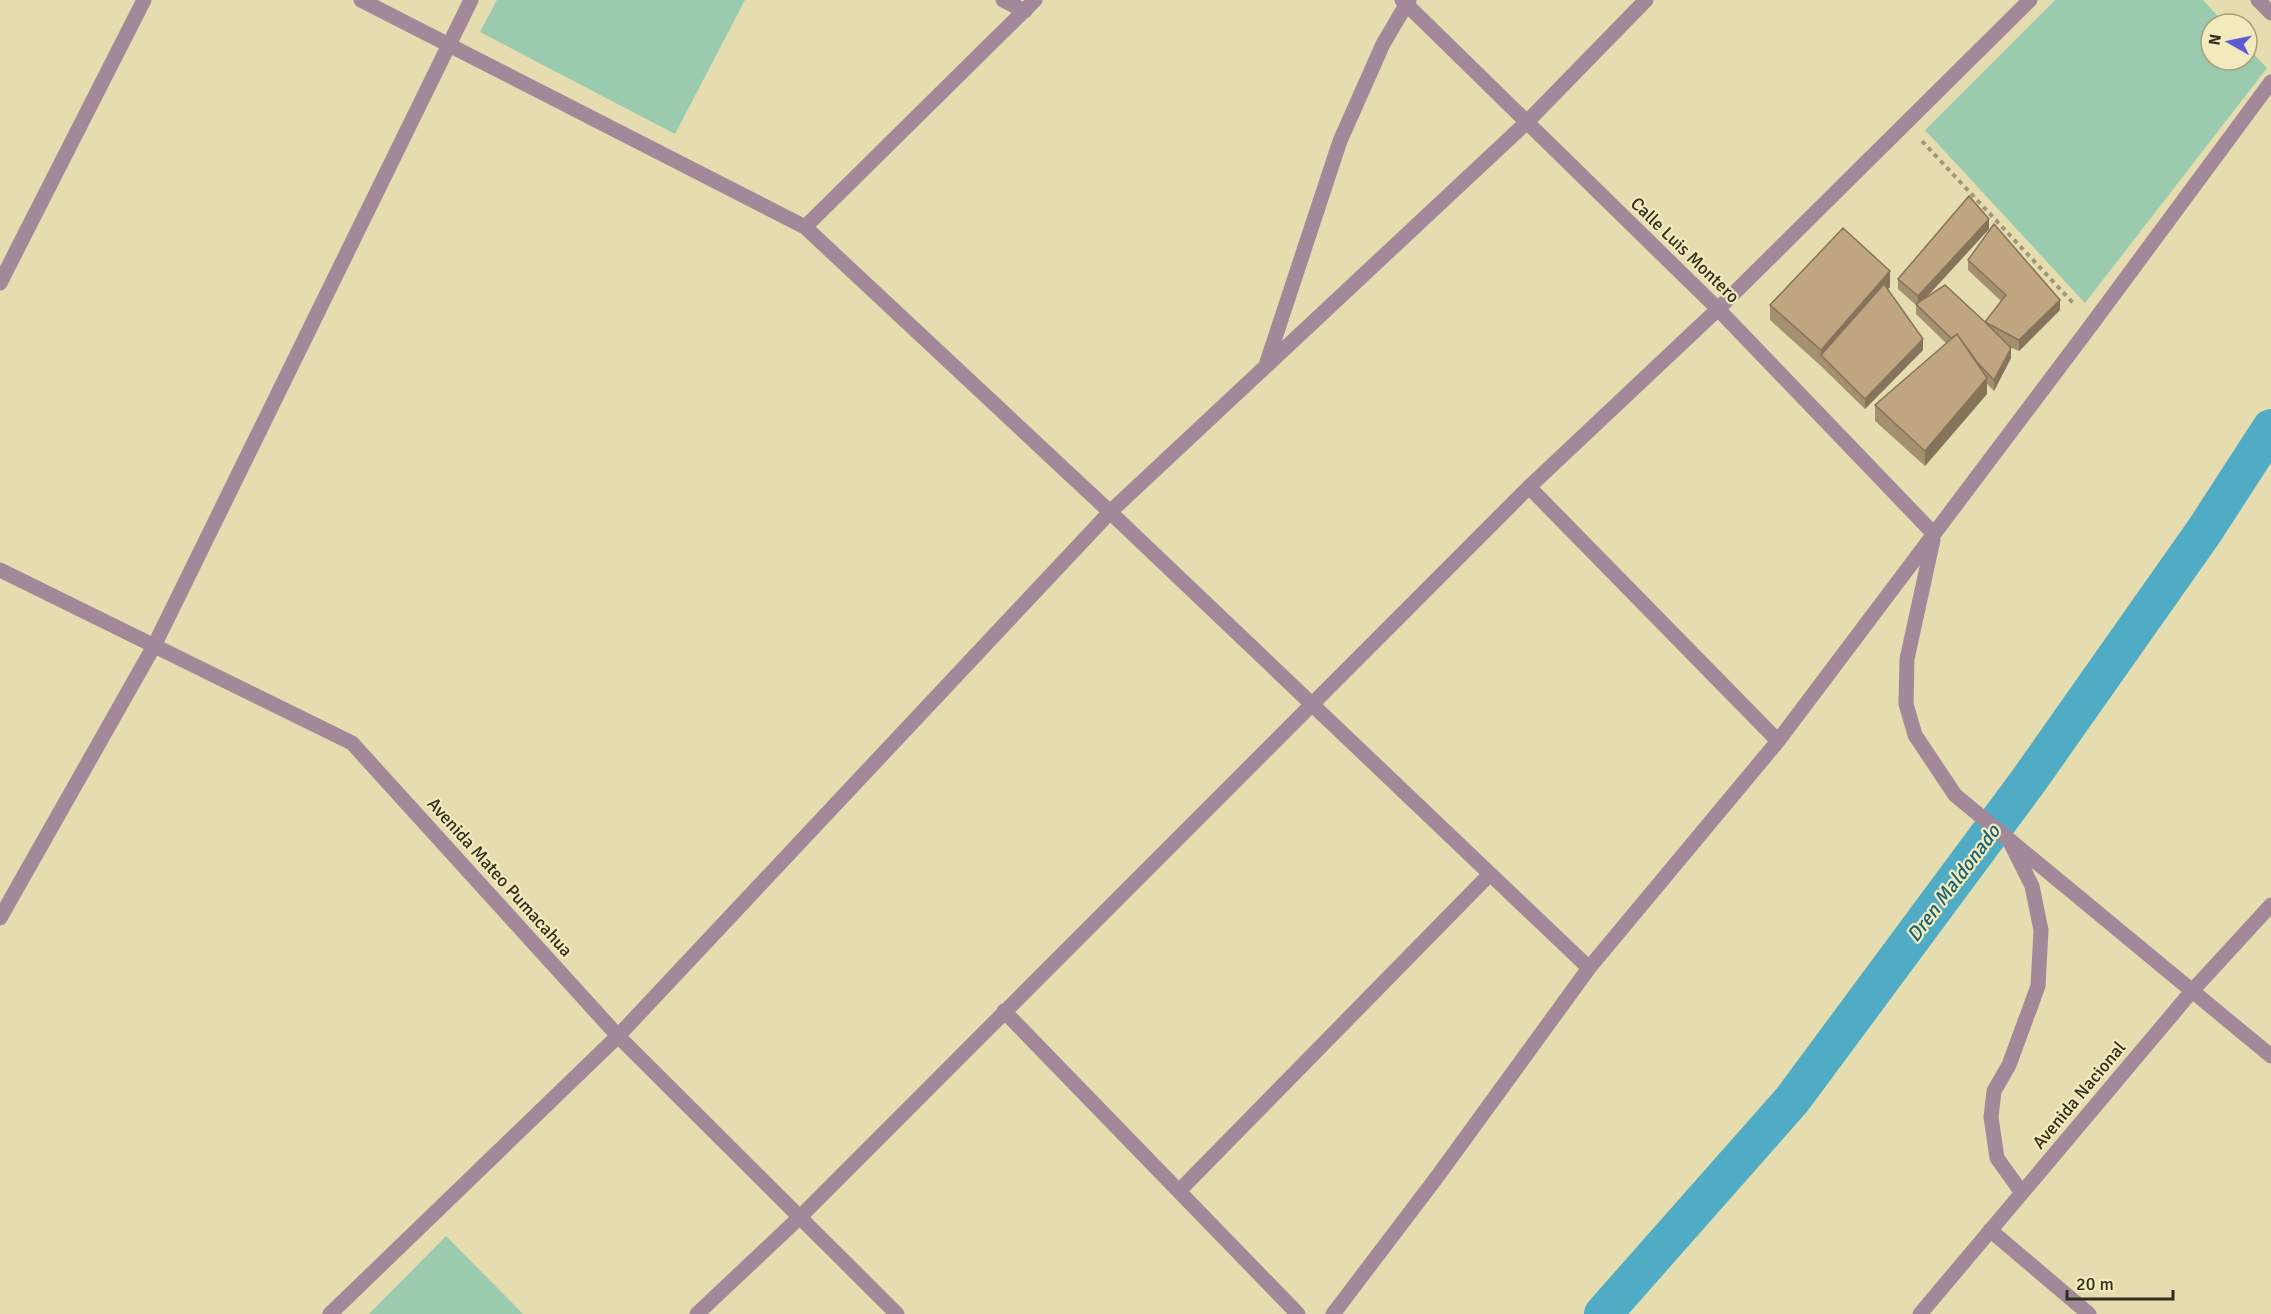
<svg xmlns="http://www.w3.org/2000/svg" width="2271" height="1314" font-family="Signika,sans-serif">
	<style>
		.green { fill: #9bcbae }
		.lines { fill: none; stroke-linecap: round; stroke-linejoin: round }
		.canal { stroke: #50acc4; stroke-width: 38 }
		.path { stroke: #9f9877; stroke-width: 4; stroke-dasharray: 4.5 4.5; stroke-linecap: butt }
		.minor { stroke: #a3889a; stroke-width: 15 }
		.tertiary { stroke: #a3889a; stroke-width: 15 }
		.wall { fill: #a48f6e }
		.shaded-wall { fill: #86745a }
		.building { fill: #bfa680; stroke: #86745a; stroke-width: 1.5 }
		.labels { text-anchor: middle; stroke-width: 4.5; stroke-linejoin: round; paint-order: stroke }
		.street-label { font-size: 18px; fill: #312e1d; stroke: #f2eabd }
		.water-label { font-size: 20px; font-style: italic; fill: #176173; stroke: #f2eabd }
	</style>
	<rect width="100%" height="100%" fill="#e5dcb0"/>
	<path class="green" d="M497,0H745L675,134L480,32Z
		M2055,0H2203L2225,24H2211V60H2247V47L2267,68L2085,303L1925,130Z
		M446,1236L523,1314H369Z"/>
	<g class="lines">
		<path class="canal" d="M1603,1314L1792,1100L2029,780L2205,530L2271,428"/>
		<path class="path" d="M1922,141L2074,304"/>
		<path class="minor" d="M361,0L805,227L1110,512L1589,968
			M1003,0L1025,11
			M1402,0L1718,309L1934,534
			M2258,0L2271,13
			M805,227L1035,0
			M1267,362L1340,141L1383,44L1409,0
			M1529,487L1778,741
			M1933,540L1907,659L1906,704L1915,735L1955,795L2271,1056
			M0,570L352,743L618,1036L897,1314
			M2011,844L2032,886L2041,930L2038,986L2009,1065L1994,1091L1991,1117L1997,1158L2022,1193
			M0,918L154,646L471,0
			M1004,1011L1298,1314
			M1179,1191L1490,874
			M1990,1230L2089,1314
			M330,1314L618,1036L1110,512L1527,122L1646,0
			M697,1314L801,1216L1529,487L1718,309L2030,0
			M1333,1314L1437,1177L1589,968L1778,741L2092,324L2271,82
			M1920,1314L2192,991L2271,905"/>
		<path class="tertiary" d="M0,283L144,0"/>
	</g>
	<path class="wall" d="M1989,229L1927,297L1985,322L2001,301L1968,270V260L2060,310L2019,351L2010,347L2011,358L1994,391L1987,384V394L1925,466L1875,421V405L1946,343L1916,314V305L1898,289V279Z
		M1890,287L1888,289L1923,350L1865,409L1821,366L1770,320V305Z"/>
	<path class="shaded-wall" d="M1989,219V229L1918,306V296Z
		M1890,271V287L1826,360L1821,355V350Z
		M2060,300V310L2019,351V340Z
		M1923,339V350L1865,409V399Z
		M2011,348V358L1994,391V380Z
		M1987,378V394L1925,466V451Z"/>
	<path class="building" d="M1969,196L1989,219L1918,296L1898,279Z
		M1994,224L2060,300L2019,340L1985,322L2011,348L1994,380L1977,362L1957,334L1951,338L1916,304L1945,285L1985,322L2006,295L1968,260Z
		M1843,228L1890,271L1821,350L1770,305Z
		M1884,284L1923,339L1865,399L1821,355Z
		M1957,334L1987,378L1925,451L1875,405Z"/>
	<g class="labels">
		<g class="street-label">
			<text transform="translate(1685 250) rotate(44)" y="6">Calle Luis Montero</text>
			<text transform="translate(500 877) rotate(48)" y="6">Avenida Mateo Pumacahua</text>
			<text transform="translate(2079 1095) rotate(-50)" y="6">Avenida Nacional</text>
		</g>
		<g class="water-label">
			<text transform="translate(1953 883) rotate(-53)" y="7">Dren Maldonado</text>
		</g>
	</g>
	<g transform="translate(2229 42) rotate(279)"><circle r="28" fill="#f2eabd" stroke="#a59f7d" stroke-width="1.5"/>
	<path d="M0-4.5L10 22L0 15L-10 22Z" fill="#5b5cd4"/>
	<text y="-9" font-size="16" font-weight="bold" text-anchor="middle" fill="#312e1d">N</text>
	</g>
	<path d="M2067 1290v9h106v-9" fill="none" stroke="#312e1d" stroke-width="3"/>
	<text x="2076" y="1290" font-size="18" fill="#312e1d" stroke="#f2eabd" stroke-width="4.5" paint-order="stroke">20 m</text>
</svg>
